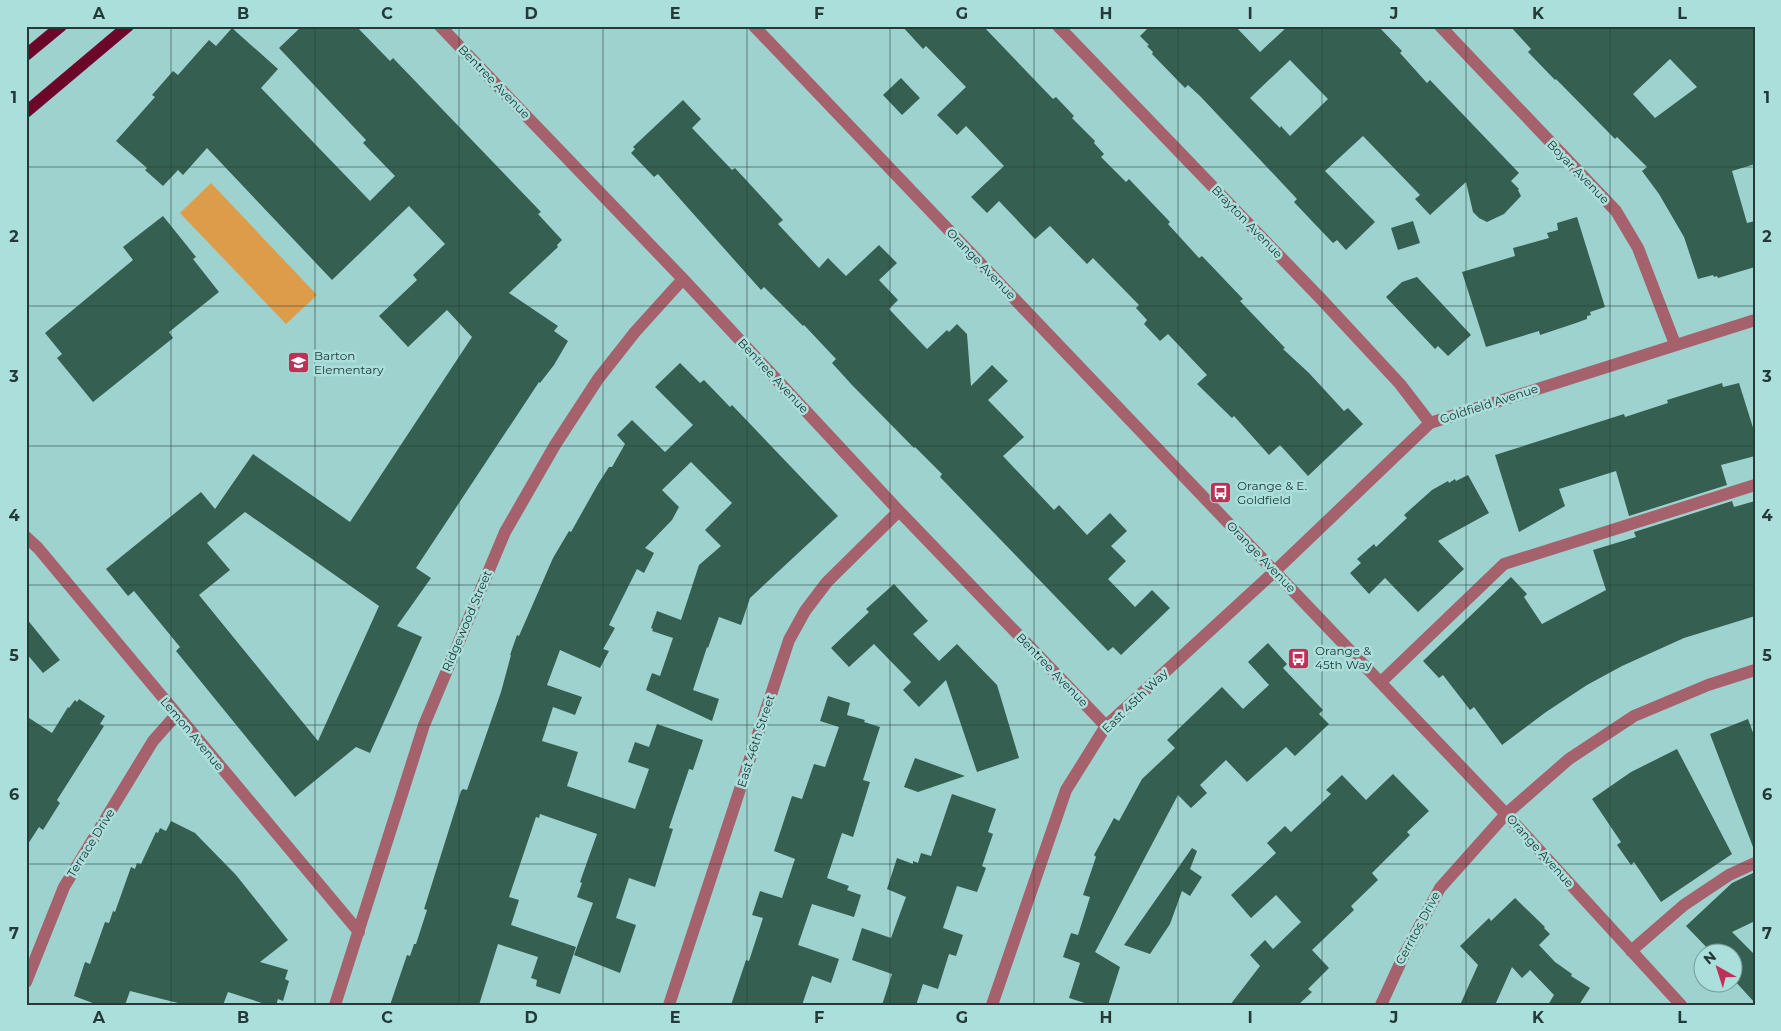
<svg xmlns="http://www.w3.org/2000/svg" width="1781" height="1031" font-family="Montserrat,sans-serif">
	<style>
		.green { fill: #dc9c49 }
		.building { fill: #356051; fill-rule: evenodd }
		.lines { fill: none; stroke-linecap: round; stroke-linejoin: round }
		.minor { stroke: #a5626c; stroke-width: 12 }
		.major { stroke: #6d0729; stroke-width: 12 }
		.grid { fill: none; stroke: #243a38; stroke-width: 1; stroke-opacity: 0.55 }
		.labels { text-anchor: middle; stroke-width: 5; stroke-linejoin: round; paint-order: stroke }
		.street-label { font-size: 12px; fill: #243a38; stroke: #abdfdb }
		.poi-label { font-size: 12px; fill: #243a38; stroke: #abdfdb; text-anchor: start }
		.neatline { fill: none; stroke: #243a38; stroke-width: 2 }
		.grid-label { font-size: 16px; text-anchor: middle; font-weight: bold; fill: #243a38 }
	</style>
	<rect width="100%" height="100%" fill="#9ed2ce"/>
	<path class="green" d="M211,183L317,295L286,324L180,213Z"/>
	<path class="building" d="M302,26H356L390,61L393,58L541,212L538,214L562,240L557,245L558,247L509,293L558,326L554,331L568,341L554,365L540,383L539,382L416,568L431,578L397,626L422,637L370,753L356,747L295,797L176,651L180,647L134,591L128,596L106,569L201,492L215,509L253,454L350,522L472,337L447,310L408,347L379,316L417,280L413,275L445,244L409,206L332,280L207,148L183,175L178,170L163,186L145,170L147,168L116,141L155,97L152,95L173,71L178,75L209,40L216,46L232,28L278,69L261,88L370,201L395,176L363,143L366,140L279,48ZM245,512L379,606L318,741L199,595L230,570L207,543Z
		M902,26H983L1053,99L1056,97L1074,116L1072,118L1095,141L1094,143L1104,154L1101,157L1126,182L1129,179L1170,222L1168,224L1199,258L1202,256L1243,299L1240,301L1285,348L1283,349L1309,373L1344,411L1348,408L1363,424L1308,476L1280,445L1269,455L1234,416L1232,418L1197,384L1207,375L1168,334L1160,341L1144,324L1147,320L1136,308L1139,305L1093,258L1087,264L1050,226L1035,239L999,201L987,213L971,197L1004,166L966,126L957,135L937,115L966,87L926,46L923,49Z
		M1150,26H1235L1260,52L1288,26H1378L1402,51L1400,53L1427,83L1430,80L1519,173L1511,181L1519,189L1518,190L1521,196L1504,214L1487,222L1479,218L1473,212L1466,182L1430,215L1415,199L1420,195L1363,136L1325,171L1375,222L1346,250L1337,240L1333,243L1310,219L1294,202L1297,199L1200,96L1188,85L1185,88L1152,54L1153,52L1147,46L1149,45L1140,36ZM1290,60L1328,99L1290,136L1281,126L1280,128L1250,98Z
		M1510,26H1755V164L1732,171L1747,223L1755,221V267L1718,278L1717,276L1714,277L1713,275L1698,279L1684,237L1659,194L1642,171L1647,167L1617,137L1615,139L1556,79L1555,80L1528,52L1531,49ZM1670,59L1697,87L1655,118L1633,94Z
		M901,78L920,98L902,115L883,95Z
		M683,100L701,119L692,128L732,170L735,168L783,220L778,224L819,268L828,258L846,276L879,245L897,263L879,280L898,300L889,309L927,349L947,330L949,332L957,324L967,334L971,386L992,365L1008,381L988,400L1024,437L1003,456L1054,510L1059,505L1087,535L1110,513L1127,531L1111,546L1126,561L1108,579L1135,607L1152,590L1170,608L1121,655L1113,647L1108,651L940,477L942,474L915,447L914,448L852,385L832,363L836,359L804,325L803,326L764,287L761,290L665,182L658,174L654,177L631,153L635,149L633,147Z
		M163,216L196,257L193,259L219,292L169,332L173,338L93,402L57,358L62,354L45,333L133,260L123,247Z
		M1577,217L1605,307L1590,312L1591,315L1587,316V319L1576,323L1540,335L1539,331L1486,347L1462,272L1515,256L1513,248L1549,238L1547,233L1558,230L1557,223Z
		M1413,221L1420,243L1398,250L1391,228Z
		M1417,277L1471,335L1448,356L1438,346L1435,349L1386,297L1402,282Z
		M680,363L700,383L704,380L730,407L732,405L838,516L750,598L741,625L719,617L708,648L707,647L693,690L719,699L712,721L646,690L652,673L660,676L673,638L652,631L653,629L651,628L657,611L681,620L699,565L721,546L705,530L732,503L691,462L662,490L679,507L672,520L645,548L654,553L644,573L637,569L609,625L615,628L603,649L609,651L600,668L560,650L547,685L582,697L575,715L553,707L542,741L578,752L567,786L635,809L649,769L628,762L635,742L649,747L657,724L703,740L693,770L689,769L669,828L673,829L655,887L629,878L616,918L636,925L620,973L574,955L593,903L577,897L582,883L580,882L597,834L540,814L539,818L536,817L509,897L519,900L511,925L576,947L560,994L536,986L537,980L531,978L538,957L498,944L479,1005H390L407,955L410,956L414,944H416L427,910L424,909L425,906L461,791L463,789L467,790L501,692L511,655H510L517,635L519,636L553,558L569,531L571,532L598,484L609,467H612L625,444L617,435L632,420L665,452L693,425L655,387Z
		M1722,383L1723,387L1739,383L1755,434V456L1721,465L1727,485L1629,516L1616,471L1559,489L1565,506L1519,532L1495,455L1624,414L1625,417L1668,403L1667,400Z
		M1468,475L1489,513L1438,541L1464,569L1418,612L1385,578L1369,594L1350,573L1361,563L1357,559L1374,544L1376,547L1407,518L1404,515L1432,490L1448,481L1449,483L1455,479L1456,481Z
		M1732,501L1734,507L1755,501V616L1684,638L1622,666L1587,685L1546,712L1502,745L1474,707L1470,710L1443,675L1439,678L1423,661L1511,577L1527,594L1524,597L1542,624L1606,590L1593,550L1636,537L1634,532Z
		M894,584L928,621L913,634L939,661L957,644L997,685L1019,758L977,772L946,680L919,707L903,690L911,682L874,644L849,667L831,648L869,612L866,609Z
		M26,618L60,660L43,673L26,653Z
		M1268,643L1287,664L1283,668L1323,710L1319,714L1329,724L1295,756L1286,747L1247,782L1226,760L1200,785L1207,793L1191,808L1178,795L1095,952L1120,967L1108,1005H1091L1069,998L1080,963L1063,957L1071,933L1078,935L1090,897L1083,895L1096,857L1094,855L1114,818L1119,821L1142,779L1175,748L1167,740L1222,687L1243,709L1269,685L1248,662Z
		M828,696L850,703L847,715L865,720L864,722L880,727L863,780L870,782L853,837L842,833L827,878L849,886L847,890L861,895L854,917L812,904L798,945L839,959L831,983L812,976L802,1005H731L746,960L749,961L763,918L752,915L760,891L782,898L795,859L774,851L792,796L802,799L814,764L825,767L839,727L820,721Z
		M79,699L105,716L100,724L104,726L57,800L60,803L43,830L39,827L26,847V716L52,733L68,707L69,708L75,700L77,702Z
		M1748,719L1755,738V846L1753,847L1710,734Z
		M1677,749L1732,854L1661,902L1634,862L1631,865L1617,845L1621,842L1592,799L1631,772Z
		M915,758L965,776L918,792L904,787Z
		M1393,774L1429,811L1407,832L1410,835L1372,873L1378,880L1351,906L1354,910L1312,950L1329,968L1308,989L1312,992L1298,1005H1230L1260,966L1250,955L1265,940L1273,949L1301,922L1276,895L1251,918L1231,895L1276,853L1267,843L1285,826L1291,832L1331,794L1326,790L1342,775L1366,800Z
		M952,794L996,809L988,832L993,834L982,866L986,868L977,892L957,886L943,928L963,935L956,956L949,954L938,989L923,984L916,1005H882L892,974L852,960L862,928L891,938L906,897L887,889L897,858L913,864V861L918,863L921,853L931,856Z
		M171,821L195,833L236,875L288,940L260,962L288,970L285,979L289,981L283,1001L278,999L276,1005H268L228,992L223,1005H186L130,991L125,1005H98L74,996L85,962L90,964L105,922L109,923L113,911L115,912L131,867L135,869L137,863L141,864L156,832L158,833L160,828L166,831Z
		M1192,848L1197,851L1190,869L1202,877L1190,896L1182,891L1170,924L1150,954L1124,945Z
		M1755,872V921L1732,932L1755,955V1003L1734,980V954H1713L1686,926L1732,883Z
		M1515,898L1545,927L1544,928L1550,934L1539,945L1555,962L1572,974L1571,976L1590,988L1579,1005H1548L1554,995L1530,970L1522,978L1512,967L1495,1005H1460L1478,965L1460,946L1489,918L1491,921Z"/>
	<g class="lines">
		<path class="minor" d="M440,26L683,279L899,511L1106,726
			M754,26L1506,814L1681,1005
			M1058,26L1322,300L1400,384L1430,423
			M1440,26L1616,211L1638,248L1675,344
			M26,537L38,548L359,932
			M1381,682L1504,564L1755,485
			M1631,951L1684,905L1729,875L1755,863
			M26,982L64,887L153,741L176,715
			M335,1005L424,725L505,532L555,445L598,379L635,332L683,279
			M669,1005L789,640L805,611L827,582L899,511
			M992,1005L1066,790L1106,726L1274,572L1430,423L1755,320
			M1381,1005L1403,957L1440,888L1506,814L1569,759L1634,716L1708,685L1755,670"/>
		<path class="major" d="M26,55L61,26
			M26,112L128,26"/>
	</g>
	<path class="grid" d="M171,26V1005M315,26V1005M459,26V1005M603,26V1005M747,26V1005M890,26V1005M1034,26V1005M1178,26V1005M1322,26V1005M1466,26V1005M1610,26V1005M26,167H1755M26,306H1755M26,446H1755M26,585H1755M26,725H1755M26,864H1755"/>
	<defs>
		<symbol id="school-square" viewBox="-11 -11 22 22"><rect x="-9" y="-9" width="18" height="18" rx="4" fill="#c03056" stroke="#abdfdb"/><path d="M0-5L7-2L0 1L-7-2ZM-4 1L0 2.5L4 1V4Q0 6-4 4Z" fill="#fff"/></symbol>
		<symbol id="bus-square" viewBox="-11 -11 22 22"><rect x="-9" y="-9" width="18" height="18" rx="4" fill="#c03056" stroke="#abdfdb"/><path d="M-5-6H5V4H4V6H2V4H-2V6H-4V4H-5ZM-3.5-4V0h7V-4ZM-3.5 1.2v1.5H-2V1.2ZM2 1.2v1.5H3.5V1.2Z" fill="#fff"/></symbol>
	</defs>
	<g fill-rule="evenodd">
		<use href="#school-square" x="286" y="350" width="25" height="25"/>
		<use href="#bus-square" x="1208" y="480" width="25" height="25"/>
		<use href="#bus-square" x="1286" y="646" width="25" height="25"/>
	</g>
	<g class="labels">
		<g class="street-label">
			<text transform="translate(494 82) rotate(46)" y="4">Bentree Avenue</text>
			<text transform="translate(1578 172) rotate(46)" y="4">Boyar Avenue</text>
			<text transform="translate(1247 222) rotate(46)" y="4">Brayton Avenue</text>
			<text transform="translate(981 264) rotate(46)" y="4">Orange Avenue</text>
			<text transform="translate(773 376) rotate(47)" y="4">Bentree Avenue</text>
			<text transform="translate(1489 404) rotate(-18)" y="4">Goldfield Avenue</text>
			<text transform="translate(1261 557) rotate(46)" y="4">Orange Avenue</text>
			<text transform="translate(467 621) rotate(-67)" y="4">Ridgewood Street</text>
			<text transform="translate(1052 670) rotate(46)" y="4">Bentree Avenue</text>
			<text transform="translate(1135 701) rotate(-44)" y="4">East 45th Way</text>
			<text transform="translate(192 734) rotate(50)" y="4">Lemon Avenue</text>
			<text transform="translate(756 741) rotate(-72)" y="4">East 46th Street</text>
			<text transform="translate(91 843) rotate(-58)" y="4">Terrace Drive</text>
			<text transform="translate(1540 851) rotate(48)" y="4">Orange Avenue</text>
			<text transform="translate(1418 928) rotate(-62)" y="4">Cerritos Drive</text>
		</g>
		<g class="poi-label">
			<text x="314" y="360">Barton<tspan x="314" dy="14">Elementary</tspan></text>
			<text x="1237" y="490">Orange &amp; E.<tspan x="1237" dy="14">Goldfield</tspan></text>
			<text x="1315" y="655">Orange &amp;<tspan x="1315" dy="14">45th Way</tspan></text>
		</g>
	</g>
	<rect width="1781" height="1031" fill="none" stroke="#abdfdb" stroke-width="55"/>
	<g transform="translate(1718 968) rotate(321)"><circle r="24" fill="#abdfdb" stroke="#759d9a"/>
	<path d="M0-4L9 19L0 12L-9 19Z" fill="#c03056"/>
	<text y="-8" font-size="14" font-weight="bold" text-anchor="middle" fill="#243a38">N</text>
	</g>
	<rect x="28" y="28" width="1726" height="976" class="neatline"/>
	<g class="grid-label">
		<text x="99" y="19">A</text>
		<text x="243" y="19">B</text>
		<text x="387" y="19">C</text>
		<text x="531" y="19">D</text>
		<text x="675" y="19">E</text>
		<text x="819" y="19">F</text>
		<text x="962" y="19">G</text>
		<text x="1106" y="19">H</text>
		<text x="1250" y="19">I</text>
		<text x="1394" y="19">J</text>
		<text x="1538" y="19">K</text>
		<text x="1682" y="19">L</text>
		<text x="14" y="103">1</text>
		<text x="1767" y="103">1</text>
		<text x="14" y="242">2</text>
		<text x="1767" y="242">2</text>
		<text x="14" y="382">3</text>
		<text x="1767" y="382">3</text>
		<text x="14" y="521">4</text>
		<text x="1767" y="521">4</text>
		<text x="14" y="661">5</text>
		<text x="1767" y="661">5</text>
		<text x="14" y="800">6</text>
		<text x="1767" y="800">6</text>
		<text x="14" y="939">7</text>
		<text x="1767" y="939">7</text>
		<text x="99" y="1023">A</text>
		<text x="243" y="1023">B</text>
		<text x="387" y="1023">C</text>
		<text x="531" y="1023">D</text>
		<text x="675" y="1023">E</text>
		<text x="819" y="1023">F</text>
		<text x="962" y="1023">G</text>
		<text x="1106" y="1023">H</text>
		<text x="1250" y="1023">I</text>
		<text x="1394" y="1023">J</text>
		<text x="1538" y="1023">K</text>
		<text x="1682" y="1023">L</text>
	</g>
</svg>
